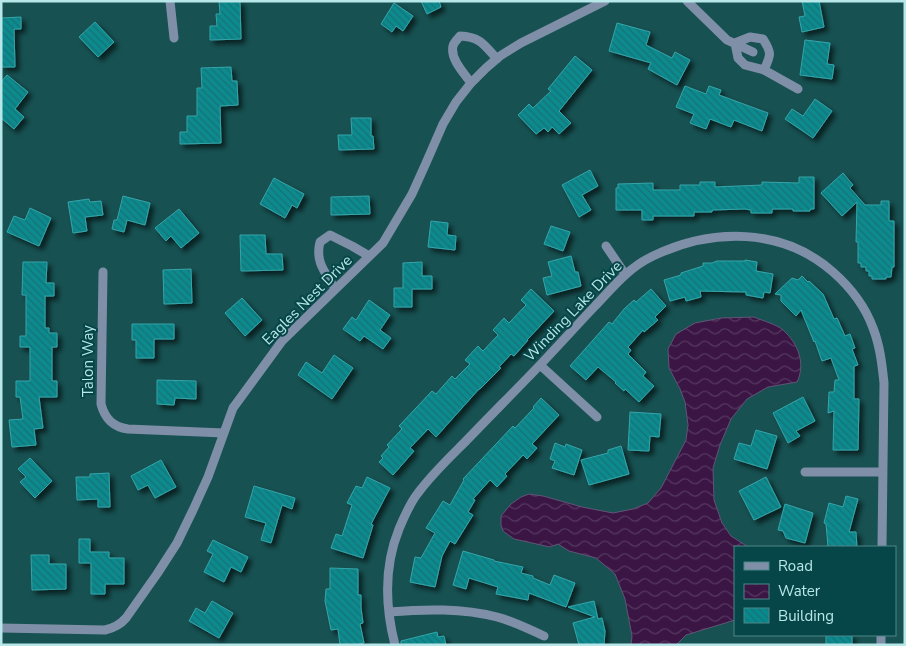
<svg xmlns="http://www.w3.org/2000/svg" width="906" height="646" font-family="'Nunito Sans',sans-serif">
	<style>
		.water { fill: url(#water-waves); stroke: #605576 }
		.building { fill: url(#building-back-hatch); stroke: #37a5a9; filter: url(#shadow) }
		.lines { fill: none; stroke-linecap: round; stroke-linejoin: round }
		.minor { stroke: #7e8fa7; stroke-width: 9 }
		.labels { text-anchor: middle; stroke-width: 4; stroke-linejoin: round; paint-order: stroke }
		.street-label { font-size: 15px; fill: #b8e7e9; stroke: #064648 }
	</style>
	<defs>
		<pattern id="water-waves" width="16" height="10" patternUnits="userSpaceOnUse" patternTransform="scale(1.25)"><rect width="16" height="10" fill="#3b1645"/><path d="M0 5q4-4 8 0t8 0" fill="none" stroke="#553860"/></pattern>
		<pattern id="building-back-hatch" width="6" height="6" patternUnits="userSpaceOnUse" patternTransform="scale(1.25)"><rect width="6" height="6" fill="#078a8e"/><path d="M-1 5l2 2M0 0l6 6M5-1l2 2" fill="none" stroke="#187275"/></pattern>
		<filter id="shadow"><feDropShadow dx="4" dy="4" stdDeviation="2.5" flood-color="#0009"/></filter>
	</defs>
	<rect width="100%" height="100%" fill="#175152"/>
	<path class="water" d="M754,317C763,321 776,324 783,330C798,343 806,364 797,382L768,387L747,399L731,419L720,445L713,468L714,500L722,523L731,536L748,547H735V620L686,635L676,645H631L632,636L625,599L615,574L596,558L569,551L558,544L550,547L514,539L503,531L501,525V516L511,504L521,497L529,494L543,496L582,507L613,513L633,509L648,503L661,488L686,440L688,425L685,402L680,389L669,368L668,349L676,334L695,323L721,318Z"/>
	<path class="building" d="M219,1H240L241,39L210,40V26H217L216,14H220Z
		M421,1H439L441,7L427,14Z
		M802,1H819L824,27L802,32L799,17L805,16Z
		M394,3L413,16L403,31L396,26L392,32L381,24Z
		M21,17V29H14L15,67H1V18Z
		M95,22L114,42L98,57L79,37Z
		M617,23L650,32L646,45L672,58L675,52L690,60L677,85L648,69L651,63L609,51Z
		M805,40L830,43L827,64L834,65L832,79L800,75Z
		M575,56L592,70L559,111L571,123L559,134L552,127L548,132L544,128L536,134L518,115L529,104L533,108L551,91L548,89Z
		M231,67L232,81H237L238,105L220,106L221,143L180,144V132H187V116H197V88H202L201,68Z
		M7,75L28,92L15,109L24,117L14,129L1,118V82Z
		M685,86L706,94L709,86L721,90L719,95L768,113L762,131L734,120L731,127L710,119L706,129L690,123L694,114L676,107Z
		M815,99L832,111L813,138L785,119L792,109L803,116Z
		M351,118H371V136H373L374,149L339,150L338,135H352Z
		M590,170L598,186L582,195L591,210L579,217L562,185Z
		M843,173L853,185L850,188L865,205H881V201H889V221H894V267H892L891,277H886V279H872V276H869V271H866V267H861V263H858V242H856L857,202L842,216L821,193Z
		M799,177H814V209H810V211H793V209H772V213H751V210L745,209L712,210V212H694V216H653V220H642V210H616V188H618V184L653,183V190H680V185H700V182H715V187L762,185V182L799,183Z
		M274,178L304,194L297,208L292,205L285,218L260,204Z
		M123,196L150,203L145,225L127,220L124,232L112,229L114,220H117Z
		M369,196L370,214L331,215V197Z
		M89,199L90,202L101,201L103,215L85,217L87,231L73,233L68,202Z
		M30,208L51,218L39,246L7,232L14,216L25,220Z
		M179,209L199,233L181,248L171,236L166,241L155,228Z
		M431,221L448,223L447,235L456,236L455,250L428,247Z
		M551,226L570,232L563,251L544,244Z
		M240,235H265L266,254H282L283,270L241,271Z
		M571,256L575,272H578L581,286L547,295L543,278L552,276L548,262Z
		M745,260L757,262L756,271L773,274L770,293L764,292L763,298L746,295V292L700,291L701,297L686,301L685,297L670,301L664,280L681,275V273L703,266V263H712L717,261H745Z
		M23,262H47L46,283H54V296H45V328H49V333H57V347H52V381H57V397H39L43,428L34,429L36,445L12,447L9,420L23,419L20,397H16V381H30V347H20V336H26V295H22Z
		M422,262V276H432V289H412V307H394V288H403V263Z
		M191,269L192,303L164,304L163,270Z
		M802,276L808,282L809,281L823,294L834,319L837,318L845,336L850,334L855,348L852,349L858,365L854,366V399H859L858,450H833L834,411L828,413L829,392H834L835,380H839L831,358L822,361L815,341L814,342L801,310L796,316L781,301V295L775,294L792,278L798,280Z
		M531,289L554,311L527,340H528L514,356L511,354L499,367L501,368L480,389H479L436,437L428,429L410,448L414,451L393,475L379,462L383,458L381,456L389,447L387,445L402,429L399,426L432,391L436,394L452,376L455,379L470,364L465,360L478,346L483,351L498,335L493,330L504,318L509,323L526,305L521,300Z
		M651,289L666,306L655,317L658,320L644,332L643,330L628,347L631,350L628,354L646,372L643,376L654,386L639,402L625,389L624,391L615,383L616,382L598,367L586,380L570,366L609,322L612,324L624,309L634,300L636,302Z
		M242,298L262,320L245,336L225,313Z
		M369,300L390,315L380,330L391,338L383,349L364,336L360,341L343,329L352,317L356,320Z
		M132,324H174V339H154V358H136V340H132Z
		M334,355L353,368L332,399L298,375L306,362L322,373Z
		M157,380L196,381V399L175,398L174,405L157,404Z
		M803,397L815,421L796,431L800,436L788,443L773,413Z
		M541,398L559,415L532,444L537,448L527,459L523,455L505,474L507,476L497,487L490,480L473,499L475,500L468,512L473,515L455,544L450,541L442,556L435,587L410,582L415,557L421,558L435,533L426,528L443,501L450,505L464,480L463,479L513,426L515,428L534,408L533,407Z
		M630,412L661,414L659,437L650,436L649,451L628,450Z
		M756,430L777,436L767,469L734,459L739,443L751,446Z
		M555,443L565,447L566,444L582,450L574,475L552,468L555,461L550,459Z
		M621,446L629,474L589,485L581,460L608,453V450Z
		M30,458L52,481L35,498L20,482L26,477L18,469Z
		M161,460L176,487L155,498L148,485L138,490L131,476Z
		M109,473L110,507H98V499L77,500L76,477H90V474Z
		M367,477L390,488L371,524L373,525L363,558L331,548L336,534L342,536L352,505L347,503L356,486L362,488Z
		M766,477L781,507L754,520L739,491Z
		M254,486L295,498L292,509L282,505L271,543L261,540L266,523L245,517Z
		M846,496L858,499L849,532H856L857,547H828L826,524L824,523L829,503L843,507Z
		M785,504L813,513L805,543L786,538L783,531L778,530Z
		M79,539H90V552H109V558H124V584H105V594H91V563H79Z
		M213,540L248,557L241,572L231,567L224,582L204,572L213,554L207,551Z
		M463,551L494,560V561L523,567L521,573L533,576V578L550,585L554,575L575,583L566,607L529,593L528,600L496,594L498,587L469,578L466,589L453,585Z
		M31,555H49V564H66V589L32,590Z
		M330,568L358,569V595H361V608L363,623L360,624L364,643L355,645H340L338,629L331,630L325,601L326,589H330Z
		M212,601L233,613L219,638L189,621L196,608L205,613Z
		M594,601L598,619L602,618L605,631L604,645H579L573,623L595,617L568,607Z
		M437,632L438,637L444,636L446,645H401V641Z
		M826,635H852V645H826Z"/>
	<g class="lines">
		<path class="minor" d="M170,1L174,38
			M687,1L727,40L753,52
			M764,70C771,55 772,53 763,39L750,37L735,43L738,58L745,65L764,70L798,89
			M471,83C464,73 450,59 453,46C454,42 458,39 460,36C481,37 484,45 497,59
			M606,246L625,274
			M103,272L101,404C105,419 113,427 128,429L224,433
			M335,289C325,272 315,262 320,242L330,235L352,246L369,256
			M540,365L597,417
			M805,472H883
			M389,612C425,609 462,608 497,617C513,621 529,629 544,636
			M1,628L105,630C114,628 120,625 126,618L157,574L177,543L193,510L208,477L233,408L282,341L383,243L412,194L426,163L443,124L456,102L471,83L486,68L500,56L521,43L605,1
			M395,645C385,606 384,566 399,529C404,517 410,503 418,493C432,474 449,458 465,442C490,416 515,391 539,366C558,346 576,326 595,306C614,286 628,268 653,256C712,228 782,227 833,272C850,287 865,306 873,328C880,346 882,364 884,383L882,547
			M881,645V635"/>
	</g>
	<g class="labels">
		<g class="street-label">
			<text transform="translate(307 300) rotate(-45)" y="5">Eagles Nest Drive</text>
			<text transform="translate(573 311) rotate(-46)" y="5">Winding Lake Drive</text>
			<text transform="translate(88 361) rotate(-90)" y="5">Talon Way</text>
		</g>
	</g>
	<rect width="906" height="646" fill="none" stroke="#b8e7e9" stroke-width="5"/>
	<rect x="734" y="546" width="162" height="90" fill="#064648" stroke="#4d8688"/>
	<rect x="744" y="562" width="25" height="8" fill="#7e8fa7" stroke="#4d8688"/>
	<text x="778" y="571" font-size="15" fill="#b8e7e9">Road</text>
	<rect x="744" y="584" width="25" height="15" fill="url(#water-waves)" stroke="#4d8688"/>
	<text x="778" y="596" font-size="15" fill="#b8e7e9">Water</text>
	<rect x="744" y="608" width="25" height="15" fill="url(#building-back-hatch)" stroke="#4d8688"/>
	<text x="778" y="621" font-size="15" fill="#b8e7e9">Building</text>
</svg>
